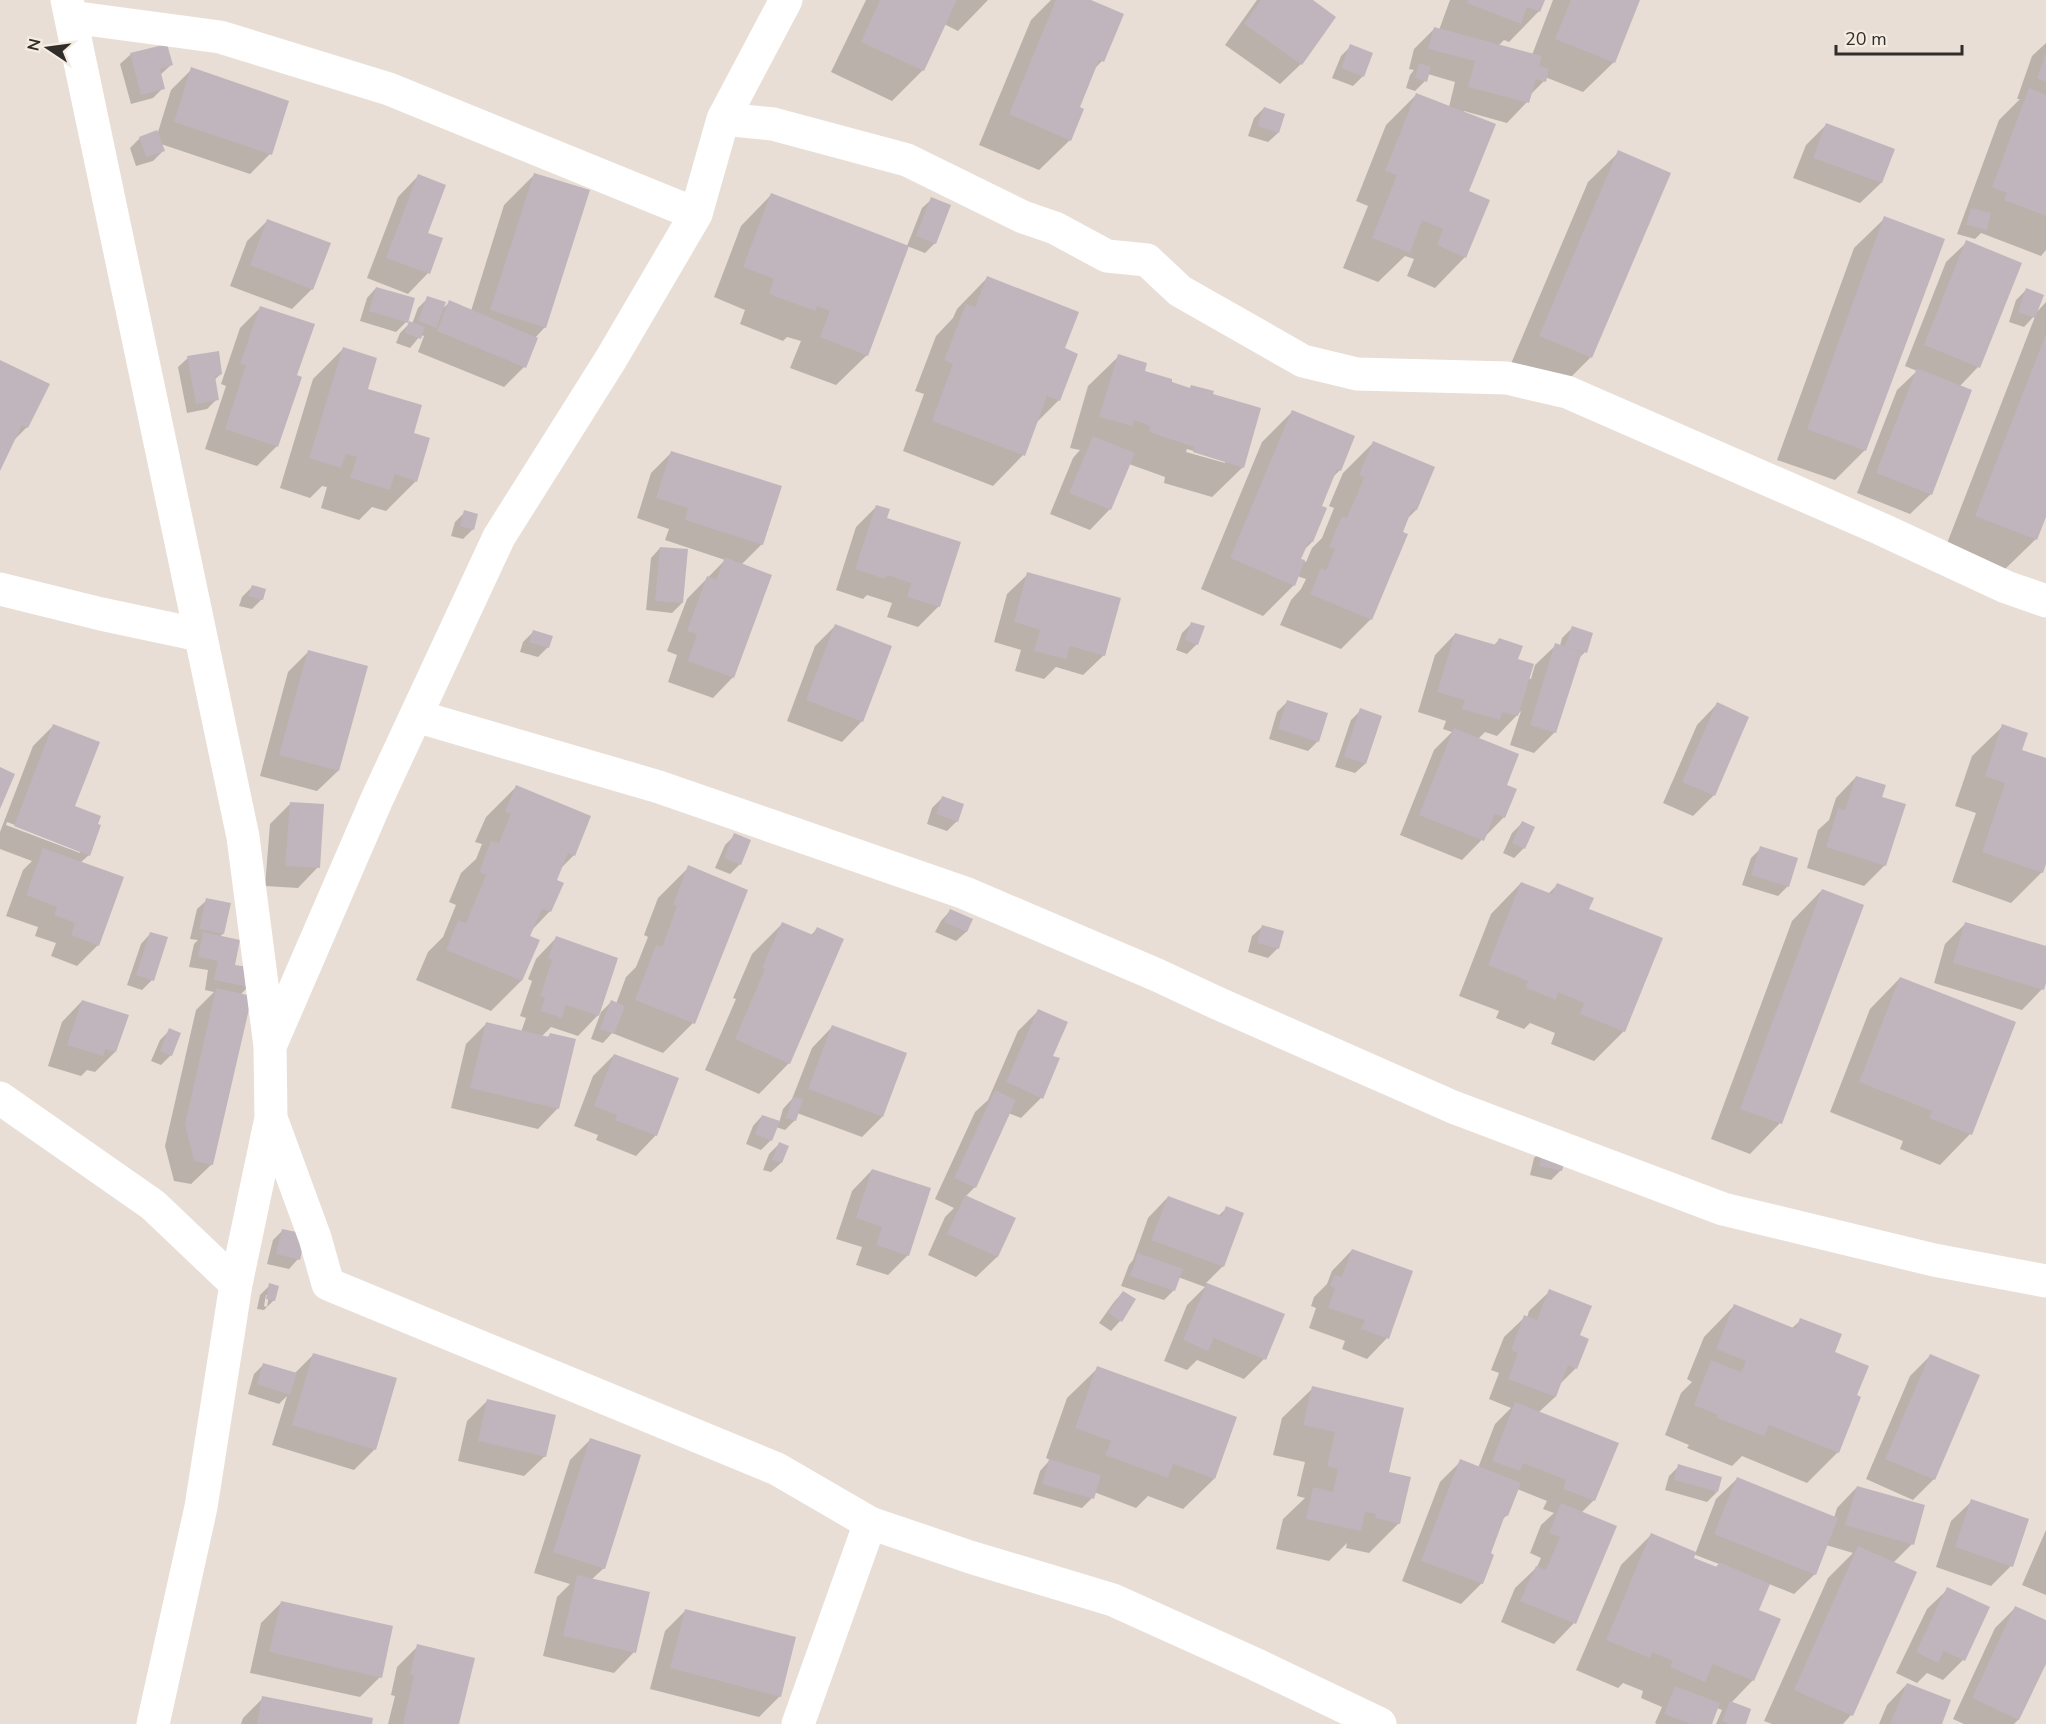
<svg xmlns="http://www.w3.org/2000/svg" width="2046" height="1724" font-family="'Nunito Sans',sans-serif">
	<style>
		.shadow { fill: #0003; fill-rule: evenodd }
		.building { fill: #c0b5bc }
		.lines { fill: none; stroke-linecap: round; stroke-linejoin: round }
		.street { stroke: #fff; stroke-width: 33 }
	</style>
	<rect width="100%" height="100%" fill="#e8ded5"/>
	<path class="shadow" d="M866,0H988L958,31L944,24L923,70L892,101L831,72Z
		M1051,0H1087L1102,61L1093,70L1078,108L1070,140L1039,170L979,145L1031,20Z
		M1257,0H1310L1301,64L1280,84L1225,45Z
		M1450,0H1543L1539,11L1509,42L1504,40L1498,46L1532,55L1553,0H1638L1614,62L1583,92L1545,77L1544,81L1529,96L1527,102L1507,123L1464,111L1467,192L1465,257L1435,288L1407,276L1414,259L1405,256L1378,282L1343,268L1368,206L1356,201L1386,125L1416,95L1449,107L1455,82L1428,74L1425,81L1415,91L1406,88L1410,75L1414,70L1409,69L1414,49L1435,28L1439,30Z
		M2046,43V250L2041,256L1981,233L1975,239L1957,234L1999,120L2020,99H2017L2032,56Z
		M166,45L171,65L160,75L163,88L153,98L131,104L120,64L130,55Z
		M1351,46L1363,76L1353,86L1332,78L1341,56Z
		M192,69L270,154L250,174L161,144L163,151L153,161L136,166L130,148L140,138L158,132L171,90Z
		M1264,108L1278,133L1268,142L1248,136L1254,118Z
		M1826,125L1893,150L1881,183L1860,203L1793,178L1806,145Z
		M1619,152L1669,173L1590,358L1560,388L1510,366L1588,182Z
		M535,174L545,327L535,338L524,367L504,387L418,352L424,336L421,335L410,348L396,343L400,333L410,323L412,324L418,308L428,298L441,310L450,302L471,311L504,205Z
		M418,176L426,234L428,273L408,294L367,278L398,197Z
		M771,195L907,246L922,208L932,199L935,243L925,253L907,246L867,355L836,385L790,368L801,341L787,337L783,341L740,324L745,310L714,297L741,226Z
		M1885,218L1865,450L1835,480L1777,460L1854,248Z
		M267,221L312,289L292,309L230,286L247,241Z
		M1967,242L1978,367L1959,387L1931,494L1910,514L1857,493L1897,390L1917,371L1905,366L1946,262Z
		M987,278L1063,349L1059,400L1035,424L1023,455L993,486L903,451L924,394L915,391L936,336L953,318L957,309Z
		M376,288L406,322L396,332L360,321L367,298Z
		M2026,290L2035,314L2046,302V513L2036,539L2005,569L1946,546L2036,314L2024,327L2009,322L2016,300Z
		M261,307L295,376L277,446L257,466L205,449L226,386L221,384L240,328Z
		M343,349L366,390L412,434L416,481L386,511L372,507L359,520L321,508L327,487L322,486L310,498L280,488L313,379Z
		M1119,356L1143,372L1189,389L1192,386L1211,395L1243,467L1212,497L1164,483L1165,477L1129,464L1110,509L1090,530L1050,514L1073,458L1080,450L1070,448L1088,386ZM1187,449L1225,460V463L1186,452Z
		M188,358L221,374L214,380L217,399L207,409L187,413L178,367Z
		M0,361L27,427L13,441L0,468Z
		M1292,412L1340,470L1332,478L1320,507L1312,542L1304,550L1299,559L1306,562L1312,548L1322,538L1334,508L1329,506L1343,473L1373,443L1416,510L1406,520L1371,619L1341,649L1280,625L1291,600L1301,589L1306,579L1297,576L1294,585L1263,616L1201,589L1262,442Z
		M671,453L762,544L741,565L733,677L713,698L668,682L677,655L667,651L687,599L725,560L665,540L669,529L637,518L651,473Z
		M876,507L939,606L918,627L887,617L892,603L867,595L863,599L836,590L856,527Z
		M465,512L473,529L463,539L451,536L455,522Z
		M660,548L682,603L672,613L646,610L651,558Z
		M1028,574L1104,655L1083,675L1056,667L1044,679L1015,671L1021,650L994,642L1007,594Z
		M252,587L262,599L252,609L239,606L242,597Z
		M1192,623L1197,644L1187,654L1176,650L1182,633Z
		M836,625L862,721L842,742L787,721L815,646Z
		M1572,628L1585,652L1578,659L1555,732L1534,753L1510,745L1521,711L1497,736L1485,732L1478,739L1505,786L1504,817L1462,860L1400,835L1434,750L1452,732L1443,729L1446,721L1418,712L1435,655L1455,634L1493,646L1499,640L1516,659L1528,678L1531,679L1535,665L1556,645L1560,646L1562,638Z
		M533,632L548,647L538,657L520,652L523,642Z
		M308,652L338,771L317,791L260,776L288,672Z
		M1287,702L1318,741L1308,751L1269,739L1277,712Z
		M1717,704L1747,718L1713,796L1693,816L1663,803L1697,725Z
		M1361,710L1380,716L1365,764L1355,773L1335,767L1351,720Z
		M53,726L73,807L89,855L80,863L98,945L77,966L51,956L56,943L35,936L38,927L6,916L23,870L32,861L0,849V832L33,746ZM7,822L80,850V853L6,825Z
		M2003,726L2020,751L2046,759V859L2042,872L2011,903L1952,882L1976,813L1955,806L1972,756Z
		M1856,777L1880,798L1885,865L1864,886L1807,868L1818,830L1829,820L1836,798Z
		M516,787L574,855L561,868L555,881L550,911L531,931L521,981L491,1011L416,980L428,952L443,937L456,905L449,902L461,873L476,859L482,844L475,842L486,817Z
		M942,798L957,821L947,831L927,824L932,808Z
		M290,804L318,867L298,888L265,886L270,824Z
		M1522,823L1533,828L1523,849L1514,858L1503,853L1512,833Z
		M735,835L740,864L730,874L715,868L725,845Z
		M1761,848L1788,886L1778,896L1742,885L1751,858Z
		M689,867L693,1023L663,1053L612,1033L603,1043L591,1039L601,1012L611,1002L616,1004L626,977L636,967L648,937L644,935L658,898Z
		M1521,883L1548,894L1557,885L1587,910L1624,1031L1594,1061L1551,1044L1555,1033L1530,1023L1524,1029L1496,1018L1499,1011L1459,996L1491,914Z
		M1822,890L1780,1123L1750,1154L1711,1139L1792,921Z
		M207,900L223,934L219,937L233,966L249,986L240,995L212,1164L191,1184L174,1181L165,1146L196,1010L214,992L205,990L208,970L189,967L194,944L198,940L190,939L197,909Z
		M950,911L971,920L966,932L956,941L935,932L941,921Z
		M1966,923L2046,947V977L2042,989L2022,1010L1934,983L1945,944Z
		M782,924L810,936L817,929L789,1063L759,1094L705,1070L736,999L733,998L752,954Z
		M1262,927L1278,948L1268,958L1248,952L1252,936Z
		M150,934L152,980L142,990L127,985L141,944Z
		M556,938L598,1015L578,1036L551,1027L542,1036L547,1038L550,1034L558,1108L538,1129L451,1108L466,1044L486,1024L521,1032L526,1018L520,1016L532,981L528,979L536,959Z
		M1900,978L1970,1134L1940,1165L1900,1149L1903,1141L1830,1112L1870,1009Z
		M82,1001L115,1052L95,1072L87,1070L81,1076L48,1066L62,1022Z
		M1038,1011L1051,1056L1041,1098L1021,1118L1008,1113L974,1188L965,1197L1014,1219L997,1257L976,1277L928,1255L945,1217L954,1208L935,1199L975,1112L988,1100L1018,1031Z
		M832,1027L882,1117L862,1137L797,1113L795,1120L785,1130L776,1127L771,1140L761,1150L746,1144L753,1126L762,1116L779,1123L783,1109L792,1099L812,1048Z
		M170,1030L171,1055L161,1065L151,1061L160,1040Z
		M614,1055L656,1135L636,1156L596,1140L598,1135L574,1126L593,1076Z
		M779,1144L781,1163L771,1172L763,1170L769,1154Z
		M1544,1148L1561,1170L1551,1180L1530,1175L1534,1158Z
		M872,1170L908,1255L888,1275L856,1265L862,1247L836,1239L852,1191Z
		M1168,1197L1218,1216L1227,1208L1223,1266L1206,1283L1283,1315L1264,1359L1244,1379L1197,1360L1187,1370L1164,1361L1187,1305L1205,1287L1178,1277L1174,1290L1164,1300L1121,1286L1129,1265L1133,1260L1148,1218Z
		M282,1231L298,1259L289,1269L267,1264L273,1240Z
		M1352,1250L1387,1338L1367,1359L1342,1349L1345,1341L1309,1328L1316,1308L1311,1306L1314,1297L1327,1284L1332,1271Z
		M270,1285L274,1300L264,1310L257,1309L260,1295ZM266,1295H269L267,1307L264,1306Z
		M1550,1291L1578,1336L1576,1368L1559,1385L1555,1397L1538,1413L1594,1500L1581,1513L1615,1527L1574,1623L1554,1644L1501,1622L1515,1588L1537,1567L1541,1558L1530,1553L1541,1525L1554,1513L1543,1509L1547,1501L1517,1489L1507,1515L1501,1521L1489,1554L1482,1583L1461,1604L1402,1581L1440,1482L1461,1461L1478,1468L1495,1424L1511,1408L1489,1399L1499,1373L1491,1370L1504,1337L1525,1317L1527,1318L1529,1311Z
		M1123,1292L1134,1300L1120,1321L1111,1331L1099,1323L1114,1302Z
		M1734,1306L1791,1329L1801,1320L1833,1353L1855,1396L1838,1452L1807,1483L1742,1456L1732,1466L1687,1448L1689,1445L1665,1435L1681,1393L1692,1382L1687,1379L1704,1337Z
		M314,1354L395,1379L374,1450L354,1470L272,1445L287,1396L279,1404L248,1394L254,1374L264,1364L295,1373Z
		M1930,1356L1934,1479L1913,1500L1866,1479L1910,1376Z
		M1098,1368L1214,1479L1183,1509L1148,1496L1136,1508L1094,1492L1092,1498L1082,1508L1033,1494L1040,1471L1050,1460L1046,1458L1067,1398Z
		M1313,1388L1387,1473L1399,1523L1369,1553L1346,1548L1347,1543L1329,1561L1276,1549L1283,1519L1305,1498L1297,1496L1305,1462L1273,1455L1282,1418Z
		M487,1401L545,1456L524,1476L458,1461L467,1421Z
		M590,1440L604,1568L591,1580L634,1652L614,1673L543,1656L557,1597L570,1584L534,1573L570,1460Z
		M1679,1466L1717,1492L1707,1502L1665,1490L1669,1476Z
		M1737,1479L1834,1518L1837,1508L1857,1487L1912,1544L1893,1563L1915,1573L1851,1715L1843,1724H1772L1764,1721L1828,1578L1853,1553L1826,1545L1815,1574L1794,1594L1769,1584L1757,1611L1753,1680L1731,1703L1744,1724H1716L1722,1710L1717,1708L1710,1724H1657L1655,1723L1662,1707L1641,1698L1643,1691L1623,1683L1618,1688L1576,1670L1621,1565L1651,1535L1695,1554L1716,1499ZM1693,1554L1719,1564L1715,1568L1692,1558Z
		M1972,1501L2011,1566L1991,1586L1936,1567L1951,1521Z
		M2046,1530V1595L2022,1585Z
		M1948,1589L1963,1660L1943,1680L1927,1673L1917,1683L1896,1673L1927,1609Z
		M281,1603L380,1677L360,1697L250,1673L261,1623Z
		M2015,1608L2046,1622V1660L2018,1720L2014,1724H1964L1953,1719L1995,1628Z
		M686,1610L780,1696L759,1717L650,1689L665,1631Z
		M418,1646L458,1724H388L395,1696L391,1695L397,1667Z
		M1907,1684L1940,1724H1879L1887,1705Z
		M263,1698L370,1724H241L243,1718Z"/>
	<path class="building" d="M880,0H957L924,71L861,42Z
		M1056,0H1091L1124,14L1104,62L1099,60L1080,107L1084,109L1071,141L1009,114Z
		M1261,0H1313L1336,17L1302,65L1244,24Z
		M1468,0H1545L1540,12L1527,7L1521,24L1467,3Z
		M1571,0H1640L1615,63L1555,39Z
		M1434,27L1542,56L1539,66L1549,69L1546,82L1536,79L1529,103L1468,87L1475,61L1428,49Z
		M167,44L173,65L160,69L165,89L141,95L130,53Z
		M1350,44L1373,53L1364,77L1341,68Z
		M2046,53V82L2037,78Z
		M1419,63L1431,67L1427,82L1415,78Z
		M191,67L289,101L272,155L174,122Z
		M2029,88L2046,95V216L2004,200L2007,193L1992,187Z
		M1416,93L1496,124L1469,191L1490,200L1466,258L1437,245L1443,229L1422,220L1410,253L1372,238L1397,175L1385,171Z
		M1264,107L1285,114L1279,133L1257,126Z
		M1826,123L1895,149L1882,183L1813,158Z
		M157,130L165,151L146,157L139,137Z
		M1618,150L1671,173L1592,358L1539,336Z
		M534,173L590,190L546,328L490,310Z
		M418,174L446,185L428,233L443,238L430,274L386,258Z
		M771,193L909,246L868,356L820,337L830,311L817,306L815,311L769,294L774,279L743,267Z
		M931,197L951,205L936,244L916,236Z
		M1971,208L1991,213L1987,230L1966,225Z
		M1884,216L1945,239L1866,451L1807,429Z
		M267,219L331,243L313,290L250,265Z
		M1966,240L2022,263L1980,368L1924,345Z
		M987,276L1079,312L1065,348L1078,354L1060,401L1047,396L1025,456L932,421L953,364L944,360L966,304L975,307Z
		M376,287L415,298L408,323L369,311Z
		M2026,288L2044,295L2035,318L2018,312Z
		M427,296L446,302L436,328L418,321Z
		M449,300L538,338L526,368L437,331Z
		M260,306L315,324L297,375L302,377L278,447L225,429L246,365L240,364Z
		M409,321L425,327L421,339L405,333Z
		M2046,334V517L2037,540L1975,516Z
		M343,347L377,358L368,389L422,405L414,433L430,438L417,482L395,474L390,490L350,478L357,457L346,454L341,468L309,458Z
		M219,351L222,374L215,376L219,400L196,404L187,356Z
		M1118,354L1147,363L1145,371L1172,379V382L1190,388L1191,385L1214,391L1213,394L1261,408L1244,468L1193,452L1194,447L1149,432L1150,426L1134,420L1133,426L1099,417Z
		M0,360L50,384L28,428L22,425L0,471Z
		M1917,368L1972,390L1932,495L1876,473Z
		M1292,410L1355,436L1341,471L1337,469L1322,506L1327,508L1313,542L1309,541L1301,559L1305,560L1295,586L1230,558Z
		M1093,436L1135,453L1111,510L1069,493Z
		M1373,441L1435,467L1417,510L1412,509L1403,532L1408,534L1372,620L1310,594L1321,568L1326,570L1335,549L1329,547L1342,516L1347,518L1364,478L1359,475Z
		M671,451L782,486L763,545L685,520L688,508L656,498Z
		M876,505L890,509L887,518L961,542L940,607L907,597L911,583L887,575L885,579L855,569Z
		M464,510L478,514L474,530L460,526Z
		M660,547L688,549L683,603L655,601Z
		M725,557L772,575L734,678L688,661L697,634L687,631L707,576L716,580Z
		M1027,572L1121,598L1105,656L1070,646L1066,659L1034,651L1040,630L1014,622Z
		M252,585L266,589L263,600L248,596Z
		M1191,622L1205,626L1198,645L1185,640Z
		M835,624L892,646L863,722L806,700Z
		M1572,626L1593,633L1587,653L1565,646Z
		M533,630L553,636L549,648L529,642Z
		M1455,633L1496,645L1499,638L1523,646L1518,659L1534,664L1518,716L1502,712L1500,720L1462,709L1465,700L1437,692Z
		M1555,643L1582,652L1556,733L1530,725Z
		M308,650L368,666L339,771L279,755Z
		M1287,700L1328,713L1319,742L1278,729Z
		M1717,702L1749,717L1715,796L1682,782Z
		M1360,708L1382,716L1366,764L1344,757Z
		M53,724L100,742L75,806L101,816L98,824L101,825L90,856L14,826Z
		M2002,724L2028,733L2022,750L2046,758V864L2043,873L1982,852L2005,783L1985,776Z
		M1454,728L1519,754L1507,785L1517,789L1505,818L1495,814L1484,841L1419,815Z
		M0,767L15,774L0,809Z
		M1856,776L1886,785L1882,797L1906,804L1886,866L1826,847L1838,808L1845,810Z
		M516,785L591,816L575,856L568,853L557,880L564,883L551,912L542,909L530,936L540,940L522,981L446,950L458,920L466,923L486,875L479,872L491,841L499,843L511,814L505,812Z
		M942,796L964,804L958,822L936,814Z
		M290,802L324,804L320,868L285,866Z
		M1522,821L1535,827L1525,849L1512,843Z
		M734,833L751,840L741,865L724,858Z
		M1760,846L1798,858L1789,887L1751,875Z
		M43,848L124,877L99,946L71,935L75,923L54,915L57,907L26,895Z
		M688,865L748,890L695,1024L635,1000L656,945L662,947L677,906L673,905Z
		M1521,882L1552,894L1557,883L1594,898L1589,909L1663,938L1625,1032L1580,1014L1584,1003L1558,992L1556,1000L1526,988L1528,981L1488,965Z
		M1822,889L1864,905L1782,1124L1740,1109Z
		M206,898L231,903L224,934L199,929Z
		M950,909L973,919L967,932L944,922Z
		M782,922L813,935L817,927L844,939L790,1064L735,1039L765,969L762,968Z
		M1965,922L2046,946V983L2044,990L1953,963Z
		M1262,925L1284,931L1279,949L1257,943Z
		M150,932L168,937L154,981L136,975Z
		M203,932L240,940L235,965L254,968L250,987L214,980L218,961L198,957Z
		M556,936L618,958L599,1016L566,1005L562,1018L540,1011L545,998L540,996L552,960L548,958Z
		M1900,977L2016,1022L1972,1135L1929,1118L1932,1111L1859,1082Z
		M216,988L252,996L213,1165L194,1161L185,1124Z
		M82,1000L129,1015L116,1052L105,1049L103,1056L67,1045Z
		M611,1000L625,1006L614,1034L600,1029Z
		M1038,1009L1068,1022L1053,1056L1060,1058L1043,1099L1006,1082Z
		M486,1022L549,1037L550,1033L576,1039L559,1109L470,1088Z
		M832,1025L907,1053L883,1117L808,1089Z
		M169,1028L181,1033L172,1056L160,1051Z
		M614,1054L679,1078L657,1136L615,1120L617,1115L594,1106Z
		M995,1090L1016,1100L976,1188L954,1178Z
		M793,1097L803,1099L796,1121L786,1118Z
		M762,1115L780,1121L772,1141L755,1134Z
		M779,1142L789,1146L782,1163L772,1160Z
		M1544,1146L1567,1152L1562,1171L1539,1166Z
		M872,1169L931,1188L909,1256L876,1245L882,1227L856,1218Z
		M965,1195L1016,1218L998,1257L947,1234Z
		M1168,1196L1222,1216L1226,1206L1244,1213L1224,1267L1151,1240Z
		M282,1229L306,1234L300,1260L276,1254Z
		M1352,1249L1413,1271L1389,1339L1361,1329L1365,1320L1328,1308L1335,1288L1330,1286L1334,1275L1342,1277Z
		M1138,1253L1183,1269L1175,1291L1130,1276Z
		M269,1283L279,1286L275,1301L266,1299Z
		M1207,1283L1285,1314L1266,1360L1214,1338L1208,1351L1183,1340Z
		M1549,1289L1592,1306L1580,1335L1589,1339L1577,1369L1568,1365L1556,1397L1508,1379L1518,1353L1511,1350L1524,1315L1537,1320Z
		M1123,1291L1136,1299L1122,1322L1108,1313Z
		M1734,1304L1796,1329L1800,1318L1842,1334L1835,1352L1869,1366L1857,1395L1861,1397L1839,1453L1769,1425L1764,1436L1717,1418L1718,1415L1694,1405L1711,1360L1741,1372L1746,1361L1716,1349Z
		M313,1353L397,1378L376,1450L292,1425Z
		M1930,1354L1980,1375L1935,1480L1885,1459Z
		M263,1363L297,1373L290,1395L257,1384Z
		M1097,1366L1237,1417L1215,1479L1173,1464L1168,1478L1105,1455L1111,1441L1075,1428Z
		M1312,1386L1404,1408L1389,1472L1411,1477L1400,1524L1375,1518L1376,1514L1365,1512L1361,1531L1306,1519L1313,1487L1333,1492L1338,1469L1327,1466L1335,1432L1303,1425Z
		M487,1399L556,1415L546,1457L478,1441Z
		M1515,1402L1619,1443L1595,1501L1563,1489L1566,1480L1523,1463L1520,1471L1492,1461Z
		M590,1438L641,1455L605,1569L553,1552Z
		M1049,1459L1101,1475L1094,1499L1042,1484Z
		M1460,1459L1521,1483L1508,1516L1505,1515L1491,1553L1494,1555L1483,1584L1421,1561Z
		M1678,1464L1722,1477L1718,1492L1674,1480Z
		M1737,1477L1838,1518L1816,1575L1714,1534Z
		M1857,1486L1925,1505L1914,1545L1845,1525Z
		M1971,1499L2029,1519L2013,1567L1955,1547Z
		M1561,1503L1617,1526L1576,1624L1520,1601L1536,1566L1546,1570L1560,1537L1549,1533Z
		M1651,1533L1696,1552L1694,1558L1717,1567L1719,1562L1770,1584L1759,1610L1781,1619L1754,1681L1713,1664L1705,1682L1670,1667L1673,1661L1652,1652L1650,1658L1606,1640Z
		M1858,1546L1917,1572L1853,1716L1794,1690Z
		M577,1575L650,1592L636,1653L563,1636Z
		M1947,1587L1990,1607L1965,1661L1944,1651L1938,1663L1916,1652Z
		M281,1601L393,1626L382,1678L269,1652Z
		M2015,1606L2046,1620V1664L2019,1720L1972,1698Z
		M685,1609L796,1637L781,1697L670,1668Z
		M417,1644L475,1658L459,1724H403L414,1675L410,1674Z
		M1907,1683L1951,1700L1942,1724H1890Z
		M1675,1686L1720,1703L1712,1724H1691L1664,1714Z
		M262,1696L373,1718L372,1724H257Z
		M1730,1701L1751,1709L1746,1724H1729L1722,1721Z"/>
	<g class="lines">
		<path class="street" d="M67,0L243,837L270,1046L271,1118L236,1284L201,1507L153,1724
			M71,17L220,37L389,89L696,214
			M723,119L773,124L907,160L1023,217L1055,228L1107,256L1147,260L1180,291L1303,361L1357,374L1507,378L1567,392L1881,529L2006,587L2046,601
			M0,589L101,614L200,635
			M416,716L659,787L965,893L1157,975L1217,1003L1453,1107L1723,1209L1934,1260L2046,1281
			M271,1044L377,799L499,537L611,359L696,214L723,119L786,0
			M0,1098L153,1205L236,1284
			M271,1118L315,1238L328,1284L777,1469L870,1523L970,1557L1113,1600L1257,1665L1380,1724
			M798,1724L870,1523"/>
	</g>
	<g transform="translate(48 48) rotate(283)" stroke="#f5ece2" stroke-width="4.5" paint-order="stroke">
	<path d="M0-4.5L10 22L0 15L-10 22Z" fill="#312d2a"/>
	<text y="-9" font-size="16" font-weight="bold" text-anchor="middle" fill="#312d2a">N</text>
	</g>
	<path d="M1836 45v9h126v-9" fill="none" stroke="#312d2a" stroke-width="3"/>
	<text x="1845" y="45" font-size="18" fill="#312d2a" stroke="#f5ece2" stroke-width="4.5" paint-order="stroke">20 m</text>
</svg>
